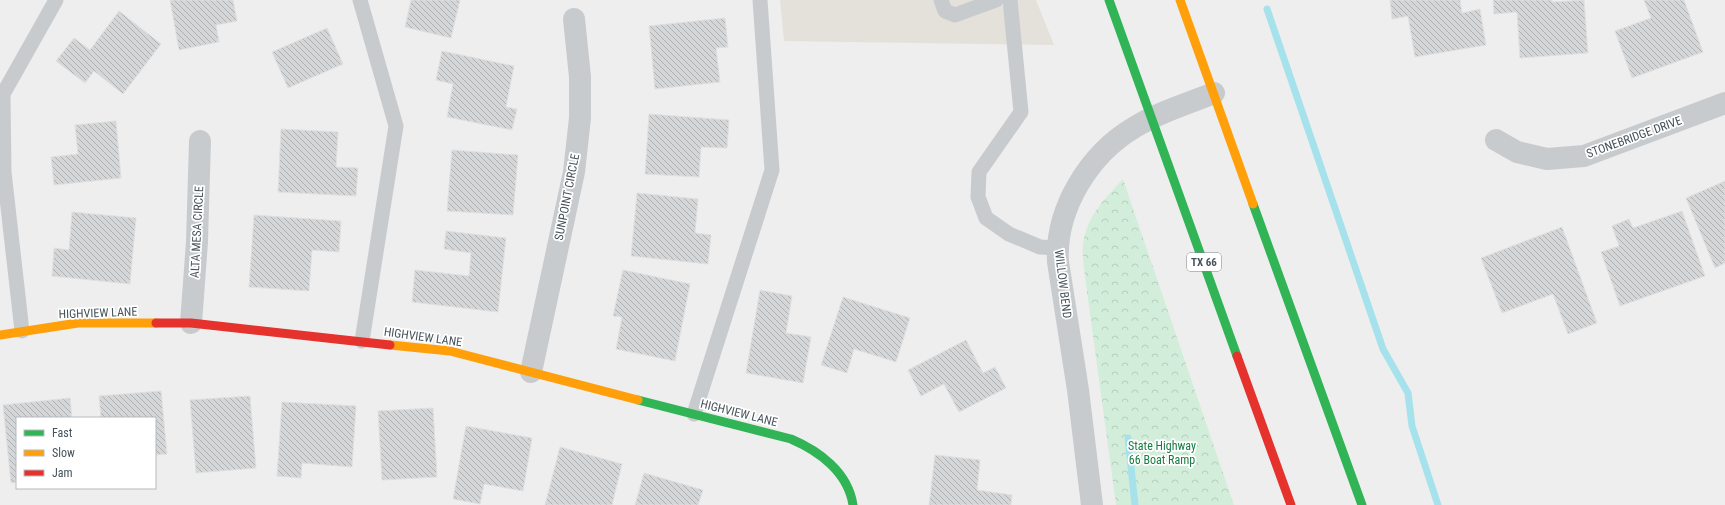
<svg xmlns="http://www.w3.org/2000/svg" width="1725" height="505" font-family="'Roboto Condensed',sans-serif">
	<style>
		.commercial { fill: #e4e1db }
		.forest { fill: url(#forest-crowns) }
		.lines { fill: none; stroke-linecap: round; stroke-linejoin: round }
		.stream { stroke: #a6e2ec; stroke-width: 7 }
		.building { fill: url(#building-back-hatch); stroke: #e0e0e1 }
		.lane { stroke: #c8cbcd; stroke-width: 15 }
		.street { stroke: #c8cbcd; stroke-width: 22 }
		.fast { stroke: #30b455; stroke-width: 9 }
		.slow { stroke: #ff9f0a; stroke-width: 9 }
		.jam { stroke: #e5322d; stroke-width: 9 }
		.labels { text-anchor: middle; stroke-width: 3.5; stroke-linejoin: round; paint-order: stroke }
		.shield { fill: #fff; stroke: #7d868c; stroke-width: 1 }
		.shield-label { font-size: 11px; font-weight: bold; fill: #45525a }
		.street-label { font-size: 12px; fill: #45525a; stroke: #fff }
		.park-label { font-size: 12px; fill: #177b42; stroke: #fff }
	</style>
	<defs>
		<pattern id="forest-crowns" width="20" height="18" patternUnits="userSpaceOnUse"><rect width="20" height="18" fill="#d2eedb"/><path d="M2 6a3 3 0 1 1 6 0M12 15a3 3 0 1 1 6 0" fill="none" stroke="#b6cebe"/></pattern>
		<pattern id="building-back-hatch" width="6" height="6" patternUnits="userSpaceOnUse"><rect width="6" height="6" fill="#d5d6d7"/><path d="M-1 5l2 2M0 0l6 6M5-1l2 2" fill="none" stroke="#afb0b1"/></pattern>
	</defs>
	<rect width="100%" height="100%" fill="#efeeee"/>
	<path class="commercial" d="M780,0H1036L1054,45L784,41Z"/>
	<path class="forest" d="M1123,179L1234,505H1116L1085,277C1084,266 1082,255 1083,245C1086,217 1105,198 1123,179Z"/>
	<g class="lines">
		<path class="stream" d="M1267,9L1383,349L1408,393L1412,426L1438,505
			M1128,438L1135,505"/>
	</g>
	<path class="building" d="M170,0H233L237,21L216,25L219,42L179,50Z
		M411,0H460L451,38L405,27Z
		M1390,0H1460L1462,13L1480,9L1486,45L1415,57L1408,16L1392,19Z
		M1493,0H1552V2L1584,0L1588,53L1520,58L1517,12L1494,14Z
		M1644,0H1684L1703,52L1632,78L1615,31L1651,18Z
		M119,11L161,44L123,94L94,71L85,83L56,61L74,38L90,50Z
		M725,18L728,47L716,48L720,82L655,89L649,26Z
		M327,28L343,64L288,88L272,52Z
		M442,51L514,66L506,107L517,109L512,130L447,117L453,84L436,80Z
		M649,114L729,120L727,148L701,147L699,177L645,174Z
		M116,121L121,178L54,185L51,157L78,154L75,125Z
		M281,129L338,132L336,167L358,168L356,196L278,192Z
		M452,150L518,155L513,215L447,211Z
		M1725,181V263L1715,268L1686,198Z
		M637,193L698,199L695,233L711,235L708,264L631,256Z
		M1682,211L1705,276L1620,306L1601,252L1619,246L1612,226L1629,219L1633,228Z
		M72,212L136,218L130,284L52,276L54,248L69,250Z
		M254,215L341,221L339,252L312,250L309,291L249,287Z
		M1562,227L1597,323L1568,334L1553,294L1502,313L1481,258Z
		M446,231L506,238L498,312L412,302L415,270L469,276L471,253L444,249Z
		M623,270L690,284L675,361L616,349L622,317L613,316Z
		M760,290L792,296L786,333L811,337L803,383L746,373Z
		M843,297L910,318L896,362L854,349L847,373L821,365Z
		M966,340L983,373L995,367L1006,388L959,412L944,384L921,396L908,370Z
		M161,391L167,454L155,455V418H101L99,396Z
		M250,396L256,468L196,473L190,400Z
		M70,398L72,418H17V482L11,483L3,405Z
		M282,402L356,406L352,467L302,463L301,478L277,476Z
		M433,408L437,477L382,480L378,411Z
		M466,426L532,438L523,491L484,484L480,504L453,499Z
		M560,447L622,464L612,505H545Z
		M935,455L980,460L977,490L1012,495L1011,505H929Z
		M644,473L703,490L698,505H635Z"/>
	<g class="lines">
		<path class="lane" d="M360,0L396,126L362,341
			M941,0L945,11L955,15L996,0
			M1010,0L1021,112L979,172L978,197L986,218L1009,234L1040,247L1057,248
			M22,331L4,172L3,94L56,0
			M694,414L772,170L760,0"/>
		<path class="street" d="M1496,140L1517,152L1547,159L1584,156L1725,103
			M191,323L197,242L200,141
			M531,372L574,172L580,118V77L574,19
			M1092,505L1078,390L1058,262C1055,209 1089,154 1135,127C1159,112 1187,104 1214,93"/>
		<path class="fast" d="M1109,0L1237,356
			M1253,204L1362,505
			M638,400L791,439C819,451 848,472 853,505"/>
		<path class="slow" d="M1180,0L1253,204
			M0,335L78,323H156
			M390,345L450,351L638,400"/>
		<path class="jam" d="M156,323H191L390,345
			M1237,356L1291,505"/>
	</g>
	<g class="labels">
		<rect class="shield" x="1187" y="253" width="34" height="18" rx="3"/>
		<g class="shield-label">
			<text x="1204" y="266">TX 66</text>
		</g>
		<g class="street-label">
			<text transform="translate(1634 137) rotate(-20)" y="4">STONEBRIDGE DRIVE</text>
			<text transform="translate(567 197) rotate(-79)" y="4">SUNPOINT CIRCLE</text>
			<text transform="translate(197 232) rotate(-87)" y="4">ALTA MESA CIRCLE</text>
			<text transform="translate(1063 284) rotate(83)" y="4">WILLOW BEND</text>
			<text transform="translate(98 313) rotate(-2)" y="4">HIGHVIEW LANE</text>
			<text transform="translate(423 337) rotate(8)" y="4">HIGHVIEW LANE</text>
			<text transform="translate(739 413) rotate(14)" y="4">HIGHVIEW LANE</text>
		</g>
		<g class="park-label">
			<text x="1162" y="450">State Highway<tspan x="1162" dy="14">66 Boat Ramp</tspan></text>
		</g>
	</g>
	<rect x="16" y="417" width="140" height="72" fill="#ffffff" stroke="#b5babd"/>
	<rect x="24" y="430" width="20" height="6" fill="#30b455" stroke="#b5babd"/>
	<text x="52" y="437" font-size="12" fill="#45525a">Fast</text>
	<rect x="24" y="450" width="20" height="6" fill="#ff9f0a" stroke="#b5babd"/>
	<text x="52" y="457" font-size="12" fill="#45525a">Slow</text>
	<rect x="24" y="470" width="20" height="6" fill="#e5322d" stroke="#b5babd"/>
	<text x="52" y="477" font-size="12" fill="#45525a">Jam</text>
</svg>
